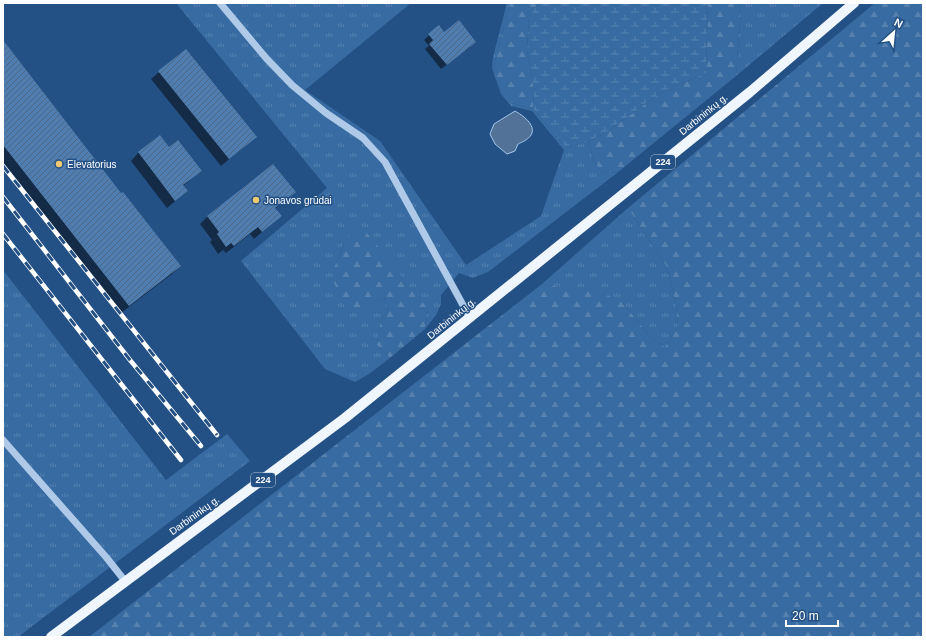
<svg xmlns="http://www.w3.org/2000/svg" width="926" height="640" font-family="Arial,sans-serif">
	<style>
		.grass { fill: url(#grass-tufts) }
		.forest { fill: url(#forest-firs) }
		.wetland { fill: url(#wetland-marsh) }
		.water { fill: #527297; stroke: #a2c5e9 }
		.shadow { fill: #0007 }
		.building { fill: url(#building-hatch) }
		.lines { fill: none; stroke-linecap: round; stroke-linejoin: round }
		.minor { stroke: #aecae8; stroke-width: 7 }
		.major { stroke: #f0f6fe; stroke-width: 10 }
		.rail-casing { stroke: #fff; stroke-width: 4.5 }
		.rail { stroke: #245185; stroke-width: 3; stroke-dasharray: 9; stroke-linecap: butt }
		.poi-dot { fill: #f3ca71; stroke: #245185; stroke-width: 1.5 }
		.labels { text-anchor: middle; stroke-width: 3; stroke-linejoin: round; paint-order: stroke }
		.shield { fill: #245185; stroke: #bdcbda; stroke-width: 1 }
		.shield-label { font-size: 9px; font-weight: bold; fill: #fff }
		.street-label { font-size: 10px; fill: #fff; stroke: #245185 }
		.poi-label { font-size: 10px; fill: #fff; stroke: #245185; text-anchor: start }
	</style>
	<defs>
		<pattern id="grass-tufts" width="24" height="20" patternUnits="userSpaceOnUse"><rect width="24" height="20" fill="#386ba1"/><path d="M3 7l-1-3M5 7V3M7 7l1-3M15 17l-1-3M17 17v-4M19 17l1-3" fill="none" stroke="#5681af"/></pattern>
		<pattern id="forest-firs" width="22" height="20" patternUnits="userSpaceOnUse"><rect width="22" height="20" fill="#386ba1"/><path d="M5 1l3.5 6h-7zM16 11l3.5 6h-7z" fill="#5681af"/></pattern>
		<pattern id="wetland-marsh" width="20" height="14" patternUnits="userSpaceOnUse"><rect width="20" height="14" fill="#386ba1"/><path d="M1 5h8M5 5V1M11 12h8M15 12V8" fill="none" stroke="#5681af"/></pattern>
		<pattern id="building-hatch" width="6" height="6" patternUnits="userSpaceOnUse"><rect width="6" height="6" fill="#507daf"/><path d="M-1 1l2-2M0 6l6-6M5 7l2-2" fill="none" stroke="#4e6782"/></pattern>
	</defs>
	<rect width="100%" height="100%" fill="#245185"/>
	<path class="grass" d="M176,3H411L305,90L380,141L466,265L541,216L564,150L532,111L511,106L501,94L492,68L493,57L507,3H510L493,69L512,103L533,109L566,148L589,141L593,160L602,172L617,173L488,272L473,278L459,273L441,295V304L436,315L425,329L428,309L345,240L334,268V283L375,301L384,298L388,309L380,323L377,345L390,358L369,374L355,382L325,369L241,261L327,188Z
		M739,3H823L736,76L741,8Z
		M628,208L667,267L676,304L678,326L665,347L652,339L624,304L560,287L542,284Z
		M3,270L166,480L227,434L250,461L18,637H3Z"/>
	<path class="forest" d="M510,3H539L529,16L527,51L534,90L533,109L512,103L503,93L493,69Z
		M708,3H739L741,8L736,76L617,173L602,172L593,160L589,141L607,132L660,93L706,73Z
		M875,3H923V637H89L542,284L560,287L596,289L624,304L652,339L665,347L678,326L676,304L667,267L628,208Z
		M363,228L428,309L425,329L390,358L377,345L380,323L388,309L384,298L375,301L364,317L345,307L334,283V268L345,240L354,229Z"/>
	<path class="wetland" d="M539,3H708L706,73L660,93L607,132L589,141L566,148L533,109L534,90L527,51L529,16Z"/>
	<path class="water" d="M515,111C522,115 537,125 531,135C528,140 522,142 518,144L515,151L507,154L495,144L490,134L494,124Z"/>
	<path class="shadow" d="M429,35L470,47L441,69L425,49L429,46L424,40Z
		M3,42L121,194L180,266L172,274L121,313L3,162Z
		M159,72L255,137L221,166L151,79Z
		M160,137L169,148L201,171L183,186L187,191L167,208L131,161L138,153Z
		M273,165L294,192L275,209L280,216L254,239L250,234L226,253L223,250L218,254L210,242L212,240L200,224L207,217Z"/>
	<path class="building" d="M459,20L476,42L447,65L429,44L433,40L428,34L439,25L444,32Z
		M3,40L121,193L123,192L181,266L129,306L3,145Z
		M186,49L257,137L229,159L158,71Z
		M160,135L169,147L178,140L202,171L183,185L188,191L175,201L138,152Z
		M273,164L296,192L275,208L282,216L262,232L258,227L234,246L231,243L226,247L217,234L219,232L207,216Z"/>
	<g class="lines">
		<path class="minor" d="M220,3L266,58L292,85L326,113L363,138L385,162L470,318
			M3,440L106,557L125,581"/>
		<path class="major" d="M51,637L345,418L750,92L854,3"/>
		<defs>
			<path id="rail" d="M3,166L217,435
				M3,197L130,360L201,446
				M3,234L181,460"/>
		</defs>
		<use href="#rail" class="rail-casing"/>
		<use href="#rail" class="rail"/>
	</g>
	<g class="poi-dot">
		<circle cx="59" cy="164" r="4"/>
		<circle cx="256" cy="200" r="4"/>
	</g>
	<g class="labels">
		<g class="shield">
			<rect x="651" y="155" width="24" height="14" rx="3"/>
			<rect x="251" y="473" width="24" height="14" rx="3"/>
		</g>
		<g class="shield-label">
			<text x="663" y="165">224</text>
			<text x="263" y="483">224</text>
		</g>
		<g class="street-label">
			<text transform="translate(703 114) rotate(-39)" y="4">Darbininkų g.</text>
			<text transform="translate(451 318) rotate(-39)" y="4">Darbininkų g.</text>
			<text transform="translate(194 515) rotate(-36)" y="4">Darbininkų g.</text>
		</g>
		<g class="poi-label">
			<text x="67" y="168">Elevatorius</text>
			<text x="264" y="204">Jonavos grūdai</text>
		</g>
	</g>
	<rect width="926" height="640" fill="none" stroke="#ffffff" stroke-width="8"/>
	<g transform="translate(894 32) rotate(27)" stroke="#245185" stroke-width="3" paint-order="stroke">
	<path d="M0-3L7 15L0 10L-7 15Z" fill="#ffffff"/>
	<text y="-6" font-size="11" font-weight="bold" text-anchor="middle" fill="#ffffff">N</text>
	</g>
	<path d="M786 620v6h52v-6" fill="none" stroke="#ffffff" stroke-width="2"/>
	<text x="792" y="620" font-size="12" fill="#ffffff" stroke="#245185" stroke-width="3" paint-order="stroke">20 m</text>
</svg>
